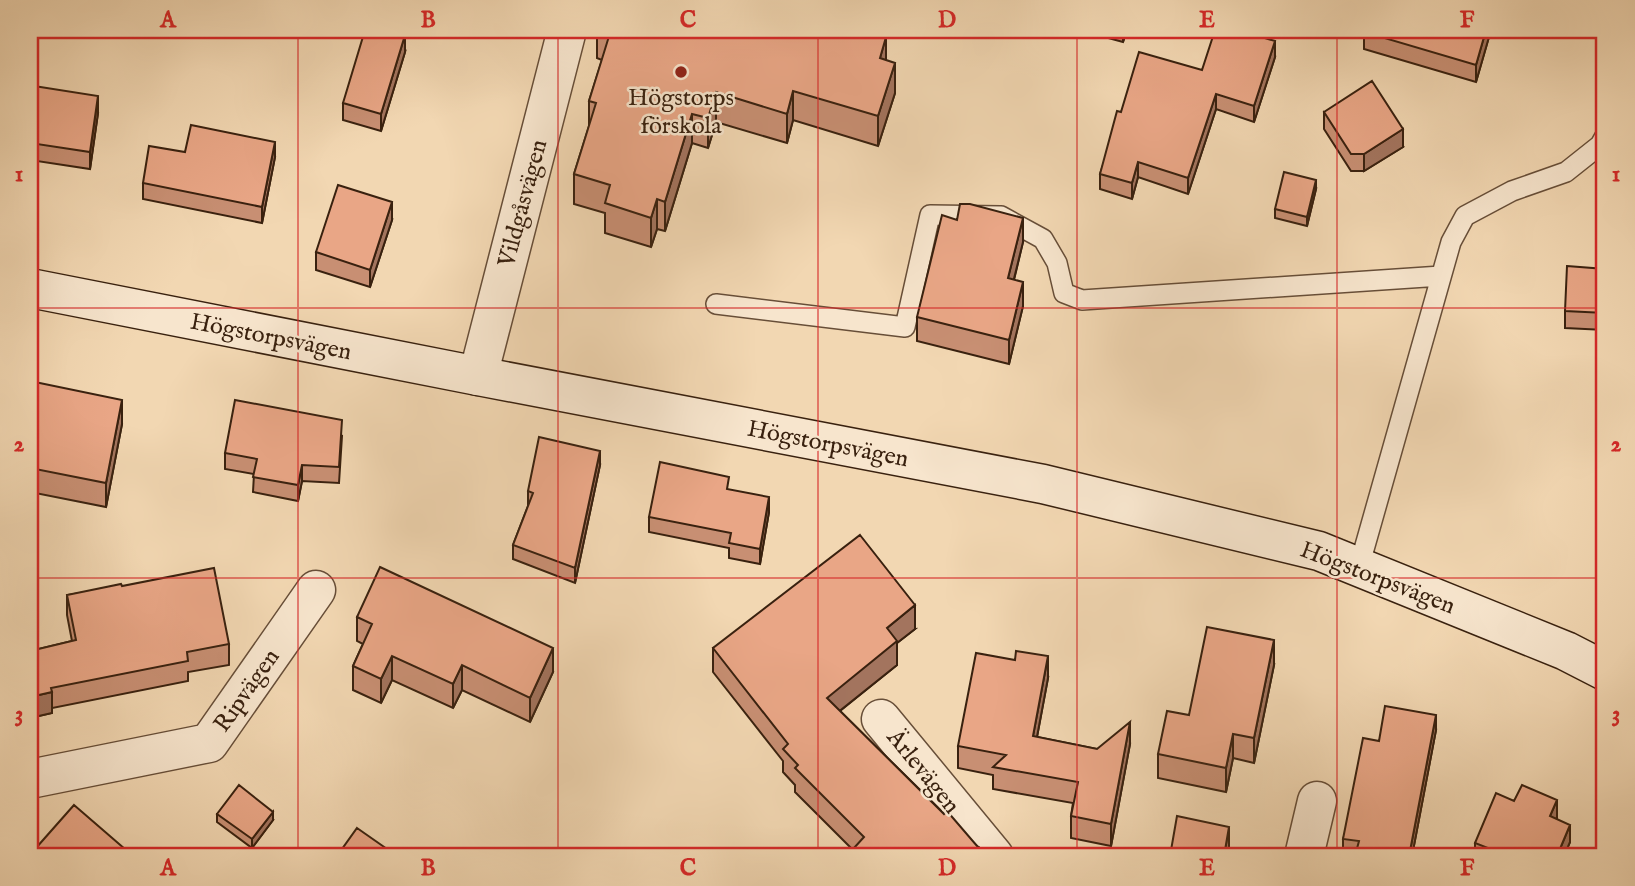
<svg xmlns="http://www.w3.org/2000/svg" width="1635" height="886" font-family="'IM FELL English',serif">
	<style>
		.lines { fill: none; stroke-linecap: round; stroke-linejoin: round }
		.lane-casing { stroke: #674e38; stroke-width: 22 }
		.street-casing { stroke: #674e38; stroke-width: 41 }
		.secondary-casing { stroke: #39210f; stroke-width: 41 }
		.lane { stroke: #f7e5cd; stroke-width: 19 }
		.street { stroke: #f7e5cd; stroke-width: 38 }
		.secondary { stroke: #f7e5cd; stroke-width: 38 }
		.wall { fill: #c88f73; stroke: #39210f; stroke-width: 2 }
		.shaded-wall { fill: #a3745e; stroke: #39210f; stroke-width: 2 }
		.building { fill: #e9a686; stroke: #39210f; stroke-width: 2 }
		.grid { fill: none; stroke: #d62828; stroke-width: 2; stroke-opacity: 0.55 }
		.poi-dot { fill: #8f2418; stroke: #f7e5cd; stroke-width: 2.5 }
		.labels { text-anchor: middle; stroke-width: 5; stroke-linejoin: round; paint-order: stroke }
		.poi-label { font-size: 24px; fill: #39210f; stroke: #f7e5cd }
		.street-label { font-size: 24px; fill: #39210f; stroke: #f7e5cd }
		.neatline { fill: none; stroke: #d62828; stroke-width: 2.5 }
		.grid-label { font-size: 23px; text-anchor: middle; font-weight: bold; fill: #d62828 }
	</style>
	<rect width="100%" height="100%" fill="#f2d7b2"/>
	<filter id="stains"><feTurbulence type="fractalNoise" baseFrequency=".00286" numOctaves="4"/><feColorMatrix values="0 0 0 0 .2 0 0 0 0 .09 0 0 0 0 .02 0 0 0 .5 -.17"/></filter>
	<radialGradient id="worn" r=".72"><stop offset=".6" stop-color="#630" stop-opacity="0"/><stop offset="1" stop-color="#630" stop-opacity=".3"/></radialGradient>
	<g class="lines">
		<defs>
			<path id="lane" d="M716,304L905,327L930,215L1001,216L1043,239L1057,263L1064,293L1082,300L1441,276
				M1359,567L1451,242L1465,216L1512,191L1566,172L1600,145L1605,136"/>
			<path id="street" d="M478,376L567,30
				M881,719L994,856
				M30,779L209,743L316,590
				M1304,856L1317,801"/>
			<path id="secondary" d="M30,288L478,376L1043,484L1319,551L1566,651L1605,671"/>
		</defs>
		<use href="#lane" class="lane-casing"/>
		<use href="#street" class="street-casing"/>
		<use href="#secondary" class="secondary-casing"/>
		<use href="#lane" class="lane"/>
		<use href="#street" class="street"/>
		<use href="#secondary" class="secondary"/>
	</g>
	<path class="wall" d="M597,30H866L886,60L895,93L878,146L793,120L787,143L716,122L708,148L692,143L665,231L657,229L651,247L605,233V213L574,204V174L589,126V101L602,60L597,58Z
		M1079,30H1127L1123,42Z
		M1491,30L1476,82L1364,49V32Z
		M405,52L381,131L343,120V103Z
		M1275,57L1254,122L1216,109L1188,194L1138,177L1132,199L1100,189V174L1121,112L1202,70Z
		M1324,112L1403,147L1364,171H1351L1324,129Z
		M98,113L90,169L30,160V114Z
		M185,152L275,157L262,223L143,199V183Z
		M1316,189L1307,226L1275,218V209Z
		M392,220L370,287L316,270V252Z
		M1023,242L1014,280L1023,306L1009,364L917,341V317Z
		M1605,269V330L1565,328V311Z
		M30,381L122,424L106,507L30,492Z
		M342,436L339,483L302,481L298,501L253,492L254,474L225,469V453Z
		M600,465L575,583L513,559V545L528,506V491Z
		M729,490L769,512L760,564L729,558V548L649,532V517Z
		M122,586L229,644V665L188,672V681L52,708V713L30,718V651L72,641L67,615V595Z
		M357,617L553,672L530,722L462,690L453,708L392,680L381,703L353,690V666L363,644L357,641Z
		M915,629L897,643V665L840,711L977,846L992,856H854V851L795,792V785L783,772V761L713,672V648Z
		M1274,665L1254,763L1233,758L1226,792L1158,778V754L1189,715Z
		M1048,678L1037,737L1097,749L1130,744L1111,846L1071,838V816L1073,803L993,789V775L958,768V746Z
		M1436,730L1412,856H1355L1343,853V839L1379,741Z
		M1514,801L1557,817V819L1570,842L1564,856H1475V843Z
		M217,814L273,820L252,848L217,822Z
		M36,848L133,856H36Z"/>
	<path class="shaded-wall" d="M1123,30H1127L1123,42Z
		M1486,30H1491L1476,82V65Z
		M405,35V52L381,131V114Z
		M886,37V66L880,58Z
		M1275,41V57L1254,122V106Z
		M895,63V93L878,146V116Z
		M793,91V120L787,143V114Z
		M716,92V122L708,148V118Z
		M1216,94V109L1188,194V178Z
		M98,96V113L90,169V152Z
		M692,114V143L665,231V202Z
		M1403,129V147L1364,171V154Z
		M275,142V157L262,223V207Z
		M1138,162V177L1132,199V183Z
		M1316,180V189L1307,226V217Z
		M657,199V229L651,247V218Z
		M392,202V220L370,287V270Z
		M1023,218V242L1008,303V278Z
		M1023,282V306L1009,364V340Z
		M32,324V348L30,361V337Z
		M122,400V424L106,507V483Z
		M600,451V465L575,583V568Z
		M302,465V481L298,501V485Z
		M769,497V512L760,564V549Z
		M915,605V629L897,643V665L827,721V698L887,628Z
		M1274,640V665L1254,763V738Z
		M553,648V672L530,722V698Z
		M392,656V680L381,703V679Z
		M1048,656V678L1033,758V736Z
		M462,665V690L453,708V684Z
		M52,692V713L30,718V697Z
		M1436,715V730L1412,856H1410V851Z
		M1130,722V744L1111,846V824Z
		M1233,734V758L1226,792V768Z
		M1557,800V817L1550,834V816Z
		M273,812V820L252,848V839Z
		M1570,825V842L1564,856H1557Z
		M1229,827V856H1224Z"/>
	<path class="building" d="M365,30H386L405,35L381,114L343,103Z
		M600,30H865L886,37L880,58L895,63L878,116L793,91L787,114L716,92L708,118L692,114L665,202L657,199L651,218L605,203L610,185L574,174L596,103L589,101L610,33Z
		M1215,30H1238L1275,41L1254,106L1216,94L1188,178L1138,162L1132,183L1100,174L1117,111L1121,112L1139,52L1202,70Z
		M1365,30H1486L1476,65L1364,32Z
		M1372,81L1403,129L1364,154H1351L1324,112Z
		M34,86L98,96L90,152L30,143V114Z
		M191,125L275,142L262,207L143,183L149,146L185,152Z
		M1284,172L1316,180L1307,217L1275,209Z
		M338,185L392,202L370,270L316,252Z
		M960,204H970L1023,218L1008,278L1023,282L1009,340L917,317L942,215L957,220Z
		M1567,266L1605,269V313L1565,311Z
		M30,323L32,324L30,337Z
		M30,381L122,400L106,483L30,468Z
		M235,400L342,420L339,467L302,465L298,485L253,477L257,459L225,453Z
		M539,437L600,451L575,568L513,545L533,493L528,491Z
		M660,462L729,477L727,489L769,497L760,549L729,543L731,533L649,517Z
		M860,535L915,605L887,628L897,641L827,698L944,814L947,811L977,846L992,856H863L854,848L864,837L795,768L798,765L783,749L788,744L713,648Z
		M380,567L553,648L530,698L462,665L453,684L392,656L381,679L353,666L372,624L357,617Z
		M214,568L229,644L187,652L188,661L51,688L52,692L30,697V651L76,640L67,595L121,584L122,586Z
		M1207,627L1274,640L1254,738L1233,734L1226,768L1158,754L1167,711L1189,715Z
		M1016,651L1048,656L1033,736L1097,749L1130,722L1111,824L1071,816L1078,782L993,767L1006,755L958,746L976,653L1015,660Z
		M1385,706L1436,715L1410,851L1407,850L1406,856H1355L1359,841L1343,839L1363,738L1379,741Z
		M239,785L273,812L252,839L217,814Z
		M1522,785L1557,800L1550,816L1570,825L1557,856H1490L1493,850L1475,843L1496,793L1514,801Z
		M74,805L133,856H46L36,848Z
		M1177,816L1229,827L1224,856H1170Z
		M357,828L397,856H337Z"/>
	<path class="grid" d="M298,30V856M558,30V856M818,30V856M1077,30V856M1337,30V856M30,308H1605M30,578H1605"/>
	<circle class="poi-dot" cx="681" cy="72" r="7"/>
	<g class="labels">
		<g class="poi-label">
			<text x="681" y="105">Högstorps<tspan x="681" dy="28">förskola</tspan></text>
		</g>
		<g class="street-label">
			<text transform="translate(522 203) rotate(-75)" y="8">Vildgåsvägen</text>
			<text transform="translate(271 336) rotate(11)" y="8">Högstorpsvägen</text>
			<text transform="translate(828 443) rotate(11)" y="8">Högstorpsvägen</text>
			<text transform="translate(1378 577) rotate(21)" y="8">Högstorpsvägen</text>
			<text transform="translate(246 690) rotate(-55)" y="8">Ripvägen</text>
			<text transform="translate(924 771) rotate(51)" y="8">Ärlevägen</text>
		</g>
	</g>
	<rect width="1635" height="886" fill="none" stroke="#f2d7b2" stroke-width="77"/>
	<rect x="38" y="38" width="1558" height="810" class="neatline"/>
	<g class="grid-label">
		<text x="168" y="27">A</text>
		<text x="428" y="27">B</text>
		<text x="688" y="27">C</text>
		<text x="947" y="27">D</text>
		<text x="1207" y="27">E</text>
		<text x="1467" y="27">F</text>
		<text x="19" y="181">1</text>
		<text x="1616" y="181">1</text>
		<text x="19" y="451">2</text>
		<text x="1616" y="451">2</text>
		<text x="19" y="721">3</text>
		<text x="1616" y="721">3</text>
		<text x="168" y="875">A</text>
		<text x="428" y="875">B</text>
		<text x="688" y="875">C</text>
		<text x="947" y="875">D</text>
		<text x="1207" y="875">E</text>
		<text x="1467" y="875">F</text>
	</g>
	<rect width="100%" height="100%" filter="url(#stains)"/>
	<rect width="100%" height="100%" fill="url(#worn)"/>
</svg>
